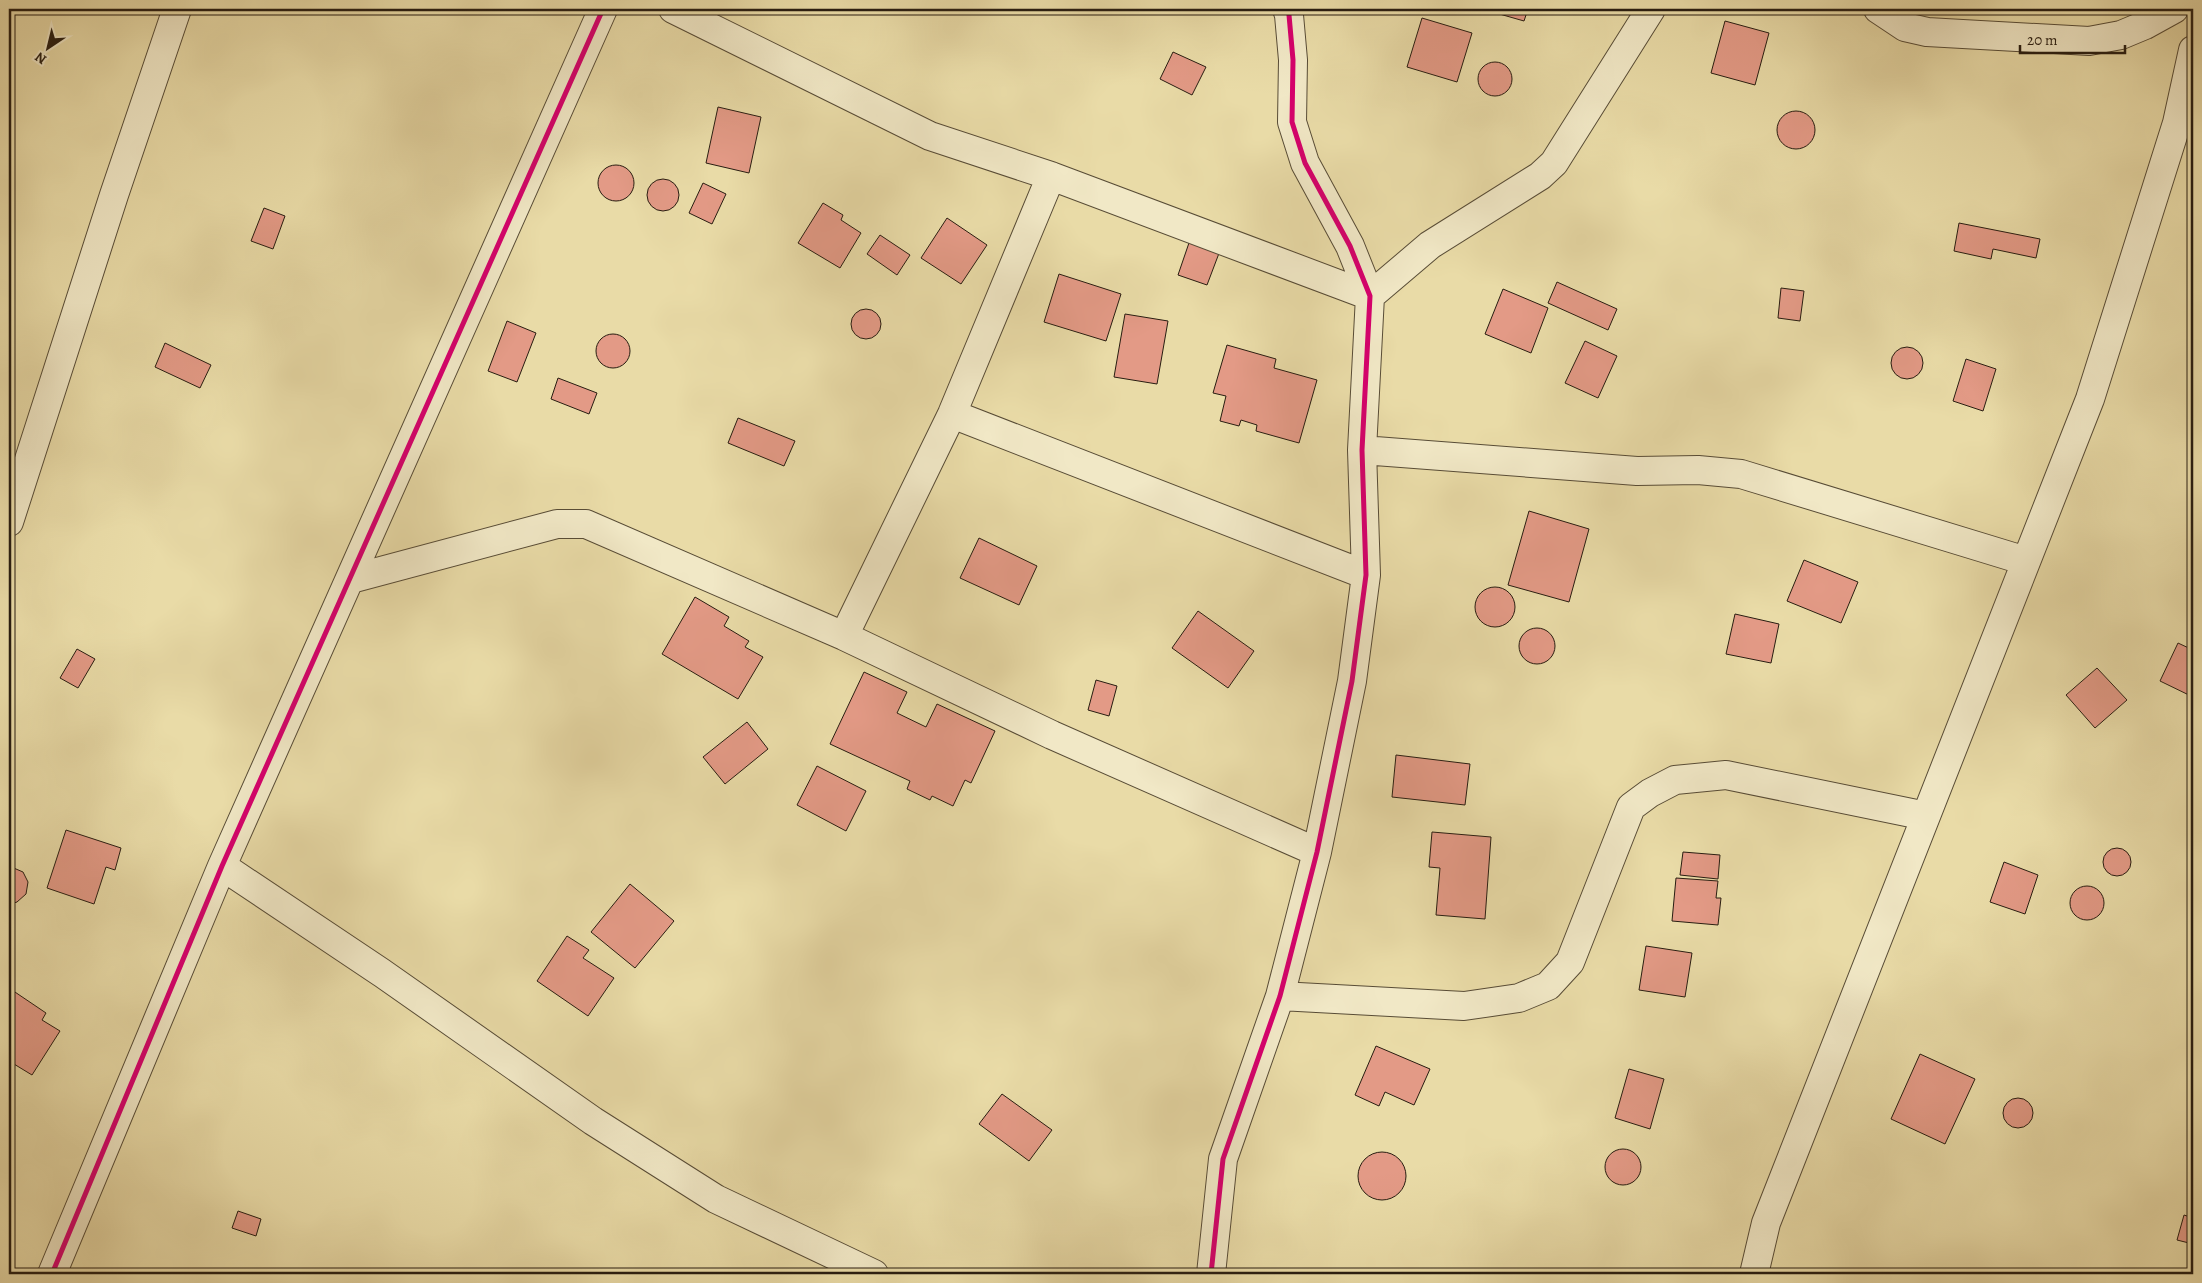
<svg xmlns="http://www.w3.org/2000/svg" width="2202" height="1283" font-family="Alegreya,serif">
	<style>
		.building { fill: #e39a86; stroke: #281d11 }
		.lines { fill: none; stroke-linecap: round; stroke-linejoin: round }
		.minor-casing { stroke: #584c36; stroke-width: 30 }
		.minor { stroke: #f1e8c6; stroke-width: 28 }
		.cycleway-casing { stroke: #f1e8c6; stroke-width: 8 }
		.cycleway { stroke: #d6006c; stroke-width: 5 }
	</style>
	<rect width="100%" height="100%" fill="#e9dba7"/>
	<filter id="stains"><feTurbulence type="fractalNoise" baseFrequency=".004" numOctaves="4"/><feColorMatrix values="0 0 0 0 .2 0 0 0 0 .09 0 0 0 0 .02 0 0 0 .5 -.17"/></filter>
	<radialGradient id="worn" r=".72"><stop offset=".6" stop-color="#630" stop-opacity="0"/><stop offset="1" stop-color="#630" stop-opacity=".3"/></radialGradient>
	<path class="building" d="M1482,9H1528L1524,21Z
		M1422,18L1472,33L1457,82L1407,67Z
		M1725,21L1769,33L1755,85L1711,73Z
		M1173,52L1206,67L1192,95L1160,79Z
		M1478 79a17 17 0 1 1 34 0a17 17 0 1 1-34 0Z
		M718,107L761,117L749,173L706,163Z
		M1777 130a19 19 0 1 1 38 0a19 19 0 1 1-38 0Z
		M598 183a18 18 0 1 1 36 0a18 18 0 1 1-36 0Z
		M647 195a16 16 0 1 1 32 0a16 16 0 1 1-32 0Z
		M703,183L726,194L712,224L689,213Z
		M823,203L843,215L841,220L861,233L840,268L798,243Z
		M264,208L285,216L273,249L251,241Z
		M947,218L987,245L961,284L921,258Z
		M1959,223L2040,239L2036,258L1993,249L1991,259L1954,251Z
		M880,235L910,255L897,275L867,254Z
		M1191,237L1221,248L1207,285L1178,275Z
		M1059,274L1121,294L1106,341L1044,322Z
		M1557,282L1617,309L1608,330L1548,303Z
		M1781,288L1804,291L1800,321L1778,318Z
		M1503,289L1548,308L1531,353L1485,334Z
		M851 324a15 15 0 1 1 30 0a15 15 0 1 1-30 0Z
		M1125,314L1168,321L1157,384L1114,377Z
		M507,321L536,333L517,382L488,371Z
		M596 351a17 17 0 1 1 34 0a17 17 0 1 1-34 0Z
		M1585,341L1617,356L1598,398L1565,383Z
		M165,343L211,365L200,388L155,367Z
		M1227,345L1276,359L1274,368L1317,380L1299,443L1256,431L1257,425L1241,420L1239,426L1220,421L1226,396L1213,393Z
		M1891 363a16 16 0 1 1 32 0a16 16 0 1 1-32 0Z
		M1966,359L1996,369L1983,411L1953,401Z
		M558,378L597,393L589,414L551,399Z
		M738,418L795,441L784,466L728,443Z
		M1529,511L1589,529L1569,602L1508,585Z
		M979,538L1037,566L1019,605L960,578Z
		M1804,560L1858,582L1841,623L1787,601Z
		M1475 607a20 20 0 1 1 40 0a20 20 0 1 1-40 0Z
		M695,597L729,617L724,626L749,641L745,647L763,657L738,699L662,654Z
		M1198,611L1254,651L1228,688L1172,648Z
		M1735,614L1779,624L1771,663L1726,654Z
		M1519 646a18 18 0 1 1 36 0a18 18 0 1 1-36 0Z
		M2178,643L2193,650V697L2160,681Z
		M77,649L95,659L78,688L60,678Z
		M2097,668L2127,700L2095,728L2066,695Z
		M864,672L907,692L897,713L926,727L937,704L995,731L971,783L965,780L953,806L932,796L930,800L907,789L910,781L830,744Z
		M1096,680L1117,686L1109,716L1088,710Z
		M747,722L768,749L725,784L703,757Z
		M1396,755L1470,764L1465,805L1392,797Z
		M817,766L866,791L846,831L797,805Z
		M66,830L121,848L115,870L106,867L94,904L47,888Z
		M1432,832L1491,837L1485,919L1436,915L1440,868L1429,867Z
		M2103 862a14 14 0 1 1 28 0a14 14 0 1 1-28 0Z
		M1683,852L1720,855L1718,879L1680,875Z
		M2004,862L2038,875L2025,914L1990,902Z
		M9,866L23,872L28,882L26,894L17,902L11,904L9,903Z
		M1676,878L1718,881L1716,898H1721L1718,925L1672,921Z
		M630,884L674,921L635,968L591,932Z
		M2070 903a17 17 0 1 1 34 0a17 17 0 1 1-34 0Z
		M567,936L589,950L583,958L614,978L588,1016L537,981Z
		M1646,946L1692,953L1685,997L1639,990Z
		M9,988L46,1013L42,1020L60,1031L32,1075L9,1061Z
		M1376,1046L1430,1069L1414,1105L1385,1092L1379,1106L1355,1095Z
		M1920,1054L1975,1079L1945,1144L1891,1119Z
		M1629,1069L1664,1079L1650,1129L1615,1118Z
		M1002,1094L1052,1130L1029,1161L979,1124Z
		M2003 1113a15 15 0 1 1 30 0a15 15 0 1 1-30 0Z
		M1605 1167a18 18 0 1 1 36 0a18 18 0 1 1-36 0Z
		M1358 1176a24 24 0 1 1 48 0a24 24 0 1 1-48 0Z
		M238,1211L261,1219L256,1236L232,1228Z
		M2184,1215L2193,1218V1244L2177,1240Z"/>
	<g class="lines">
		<defs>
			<path id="minor" d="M673,9L930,136L1051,176L1370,296L1430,245L1540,176L1554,163L1651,9
				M1878,9L1905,27L1927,32L2089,41L2121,35L2145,25L2174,9
				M952,414L1366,575
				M1362,450L1637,471L1698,470L1741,474L2026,561
				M9,522L114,195L177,9
				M351,579L557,524H586L844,636L1052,735L1317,852
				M844,636L952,414L1051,176
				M222,866L382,973L593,1121L716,1199L874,1274
				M1280,996L1464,1006L1519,998L1548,986L1570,962L1631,807L1650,793L1675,780L1726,775L1926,816
				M52,1274L222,866L603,9
				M1211,1274L1223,1159L1280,996L1317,852L1352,681L1366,575L1362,450L1370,296L1350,246L1305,163L1292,122L1293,60L1289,15L1287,9
				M1754,1274L1766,1223L2090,399L2177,123L2193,50"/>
		</defs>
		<use href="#minor" class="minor-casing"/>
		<use href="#minor" class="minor"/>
		<defs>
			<path id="cycleway" d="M52,1274L222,866L603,9
				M1211,1274L1223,1159L1280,996L1317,852L1352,681L1366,575L1362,450L1370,296L1350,246L1305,163L1292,122L1293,60L1289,15L1287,9"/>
		</defs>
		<use href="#cycleway" class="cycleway-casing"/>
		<use href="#cycleway" class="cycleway"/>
	</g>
	<rect width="2202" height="1283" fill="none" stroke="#e9dba7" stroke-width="30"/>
	<rect x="10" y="10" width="2182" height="1263" fill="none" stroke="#281d11" stroke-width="2.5"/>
	<rect x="15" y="15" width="2172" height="1253" fill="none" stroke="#281d11"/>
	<g transform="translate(48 48) rotate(215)" stroke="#f1e8c6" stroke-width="4" paint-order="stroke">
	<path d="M0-4L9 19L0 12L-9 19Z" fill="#281d11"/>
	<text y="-8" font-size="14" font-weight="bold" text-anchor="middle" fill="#281d11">N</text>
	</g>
	<path d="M2020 45v8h105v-8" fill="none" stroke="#281d11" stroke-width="2.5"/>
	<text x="2027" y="45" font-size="15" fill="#281d11" stroke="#f1e8c6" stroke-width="4" paint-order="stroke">20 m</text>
	<rect width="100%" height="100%" filter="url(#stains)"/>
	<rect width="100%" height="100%" fill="url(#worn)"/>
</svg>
